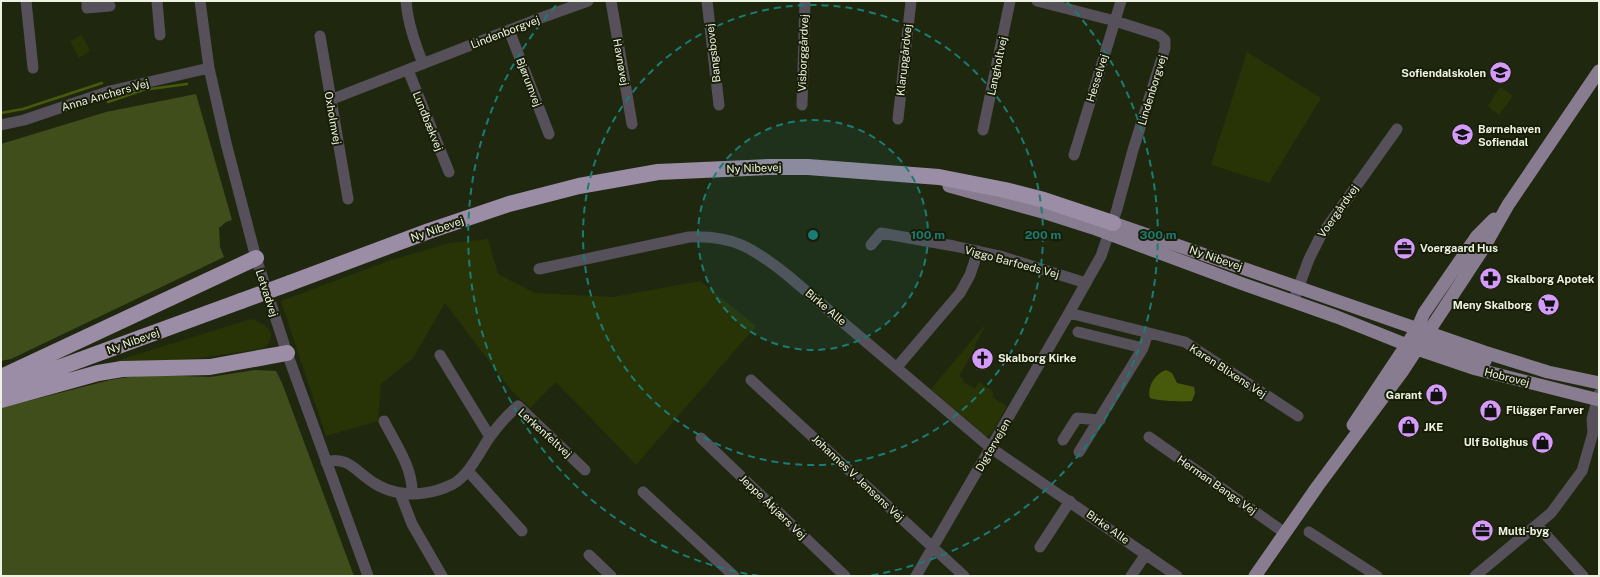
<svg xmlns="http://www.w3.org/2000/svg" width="1600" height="577" font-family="'Public Sans',sans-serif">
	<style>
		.green { fill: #293406 }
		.forest { fill: #404e1c }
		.water { fill: #475a0c }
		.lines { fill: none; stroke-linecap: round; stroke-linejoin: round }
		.stream { stroke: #475a0c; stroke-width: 2.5 }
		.minor { stroke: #56505b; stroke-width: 11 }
		.major { stroke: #887c91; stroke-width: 13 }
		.highway { stroke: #9c8da6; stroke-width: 16 }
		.highway-bridge { stroke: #9c8da6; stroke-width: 16 }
		.ring { fill: none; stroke: #1a7c74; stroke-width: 2; stroke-dasharray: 7 5 }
		.labels { text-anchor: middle; stroke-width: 4; stroke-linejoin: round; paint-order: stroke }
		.street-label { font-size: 11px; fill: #edf2e3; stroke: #171d06 }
		.poi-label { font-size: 11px; font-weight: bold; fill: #edf2e3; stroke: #171d06; text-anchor: start }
		.centre { fill: #1a7c74; stroke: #171d06; stroke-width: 2 }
		.ring-label { font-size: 12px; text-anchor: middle; font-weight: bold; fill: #1a7c74; stroke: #171d06; stroke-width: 4; stroke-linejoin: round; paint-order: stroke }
	</style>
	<rect width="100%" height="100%" fill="#20270f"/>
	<path class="green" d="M82,35L90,51L79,58L70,41Z
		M1247,52L1321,98L1269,183L1211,165Z
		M1500,87L1513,96L1499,115L1488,106Z
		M488,239L498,274L535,293L613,297L700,281L756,326L636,465L556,382L530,408L511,390L445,303L413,358L381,384L378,421L326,436L281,301L388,261L450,243Z
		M251,319C267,325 279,331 265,348L200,358L125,363L116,361Z
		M984,326H985L975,345L976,346L959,376L964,379L963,382L975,389L979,382L994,392L992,397L1005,405L1006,408L990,435L986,436L931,389Z"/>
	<path class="forest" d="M196,94L232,220L226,222L219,228L220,247L224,257L11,359L1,361V144L106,112Z
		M255,370L276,371L282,383L354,576H1V408L110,380L129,377L155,375L210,377Z"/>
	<path class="water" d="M1166,370L1172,373L1177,383L1194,387L1195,393L1192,401C1184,402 1157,401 1150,398C1147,386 1155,374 1166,370Z"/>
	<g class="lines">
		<path class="stream" d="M108,102L143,90L187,84
			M1,113L23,109L102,83"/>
		<path class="minor" d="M26,1L33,68
			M87,1V8L110,6
			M157,1L160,35
			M200,1L209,68L226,143L256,258L287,353L368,576
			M406,1C408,24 415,43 423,64
			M611,1L632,124
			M707,1L719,105
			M509,30L549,134
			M320,36L348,199
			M408,70L449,172
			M330,100L535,20L588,1
			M802,105L805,1
			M898,119L911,1
			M1,125L24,120L110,91L209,68
			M983,130L1010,1
			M1074,155L1121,1
			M871,245L881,233L954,246L1000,256L1086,283
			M539,269L689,237C733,235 753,248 786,274L991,448L1177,576
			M1293,302L1309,259L1320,237L1397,129
			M1069,313L1185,342L1298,416
			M1078,332L1143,348
			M440,355L490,437
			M897,367L960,293L970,275L978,251
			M751,380L964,576
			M384,421C395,443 413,468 412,493
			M1593,433L1592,419L1599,394
			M1149,437L1285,533
			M701,438L845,576
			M1063,440L1077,418L1100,420
			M1079,452L1143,348L1148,333
			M326,462C348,455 357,473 374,483C388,492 407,496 424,493C433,492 445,488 453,484C468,476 480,452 489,438C497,427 507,415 518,406L585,470
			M468,471L522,531
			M643,492L734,576
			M400,493L412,524L442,576
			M1537,525L1583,576
			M1309,532L1377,576
			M1040,547L1070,501
			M589,555L611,576
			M916,576L1069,313L1101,256L1117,209L1133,150L1165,48V40L1159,35L1115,21L1037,1
			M1131,576L1146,554
			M1475,576L1551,513L1582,471L1593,433L1599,424"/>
		<path class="major" d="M949,186L1046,213L1093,228L1243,284L1337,317L1417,349L1476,369L1599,400
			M1113,223L1484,352L1548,372L1599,383
			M1415,343L1422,342L1485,361
			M1353,425L1417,329L1424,313L1477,236L1494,219
			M1255,576L1317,487L1402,372L1483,249L1508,205L1599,71"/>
		<path class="highway" d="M290,283L429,231L509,204L579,186L658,172L769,167H808L939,177L1005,190L1044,200L1113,223
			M1,377L256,258
			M1,389L241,301
			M1,400L98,373L122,369L210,367L287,353"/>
		<path class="highway-bridge" d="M241,301L290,283"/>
	</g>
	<circle cx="813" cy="235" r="115" fill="#1a7c74" fill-opacity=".12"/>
	<g class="ring">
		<circle cx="813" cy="235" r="115"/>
		<circle cx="813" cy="235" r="230"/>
		<path d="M759 576A345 345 0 0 1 559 2M1067 2A345 345 0 0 1 867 576"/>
	</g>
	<defs>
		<symbol id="school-disc" viewBox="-11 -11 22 22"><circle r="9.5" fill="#d59bfa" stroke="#171d06"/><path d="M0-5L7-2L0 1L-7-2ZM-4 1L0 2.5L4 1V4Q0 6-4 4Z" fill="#111"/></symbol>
		<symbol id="office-disc" viewBox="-11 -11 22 22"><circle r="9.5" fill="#d59bfa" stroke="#171d06"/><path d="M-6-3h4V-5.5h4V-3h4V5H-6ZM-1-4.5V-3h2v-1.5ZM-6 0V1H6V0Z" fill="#111"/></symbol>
		<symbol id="pharmacy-disc" viewBox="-11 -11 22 22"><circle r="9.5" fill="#d59bfa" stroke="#171d06"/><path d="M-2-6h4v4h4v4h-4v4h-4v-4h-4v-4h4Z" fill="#111"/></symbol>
		<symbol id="supermarket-disc" viewBox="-11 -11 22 22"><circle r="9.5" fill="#d59bfa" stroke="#171d06"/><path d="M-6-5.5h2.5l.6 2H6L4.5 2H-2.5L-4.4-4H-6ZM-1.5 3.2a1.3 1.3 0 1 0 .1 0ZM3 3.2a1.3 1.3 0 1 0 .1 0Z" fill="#111"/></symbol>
		<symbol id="church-disc" viewBox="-11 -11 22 22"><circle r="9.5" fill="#d59bfa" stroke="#171d06"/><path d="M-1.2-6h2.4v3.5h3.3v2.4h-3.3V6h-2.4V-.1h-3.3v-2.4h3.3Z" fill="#111"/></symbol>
		<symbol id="shop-disc" viewBox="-11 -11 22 22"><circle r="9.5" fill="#d59bfa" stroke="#171d06"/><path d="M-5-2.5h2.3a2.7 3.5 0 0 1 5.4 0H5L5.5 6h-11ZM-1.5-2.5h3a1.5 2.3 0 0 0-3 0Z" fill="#111"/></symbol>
	</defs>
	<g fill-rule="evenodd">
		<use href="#school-disc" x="1488" y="60" width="25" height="25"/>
		<use href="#school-disc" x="1450" y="122" width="25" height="25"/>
		<use href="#office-disc" x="1392" y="236" width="25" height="25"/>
		<use href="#pharmacy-disc" x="1478" y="266" width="25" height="25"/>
		<use href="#supermarket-disc" x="1536" y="292" width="25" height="25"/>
		<use href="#church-disc" x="970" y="346" width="25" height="25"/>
		<use href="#shop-disc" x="1424" y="382" width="25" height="25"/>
		<use href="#shop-disc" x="1478" y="398" width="25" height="25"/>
		<use href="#shop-disc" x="1396" y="414" width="25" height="25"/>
		<use href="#shop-disc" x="1530" y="430" width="25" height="25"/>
		<use href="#office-disc" x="1470" y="518" width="25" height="25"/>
	</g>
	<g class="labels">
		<g class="street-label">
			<text transform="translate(505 32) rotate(-21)" y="4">Lindenborgvej</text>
			<text transform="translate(713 53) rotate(-97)" y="4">Bangsbovej</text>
			<text transform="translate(803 53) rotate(-88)" y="4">Visborggårdvej</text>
			<text transform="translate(904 60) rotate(-84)" y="4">Klarupgårdvej</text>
			<text transform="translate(621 62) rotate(80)" y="4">Havnøvej</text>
			<text transform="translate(997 66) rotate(-78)" y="4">Langholtvej</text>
			<text transform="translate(1097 78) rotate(-73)" y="4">Hesselvej</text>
			<text transform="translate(529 82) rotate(69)" y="4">Bjørumvej</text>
			<text transform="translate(1152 90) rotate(-73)" y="4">Lindenborgvej</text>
			<text transform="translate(105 95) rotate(-16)" y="4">Anna Anchers Vej</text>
			<text transform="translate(333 118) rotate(80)" y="4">Oxholmvej</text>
			<text transform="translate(428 121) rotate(68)" y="4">Lundbækvej</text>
			<text transform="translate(754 168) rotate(-2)" y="4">Ny Nibevej</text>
			<text transform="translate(1338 211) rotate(-55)" y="4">Voergårdvej</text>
			<text transform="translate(437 229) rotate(-19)" y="4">Ny Nibevej</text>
			<text transform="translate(1216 258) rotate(19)" y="4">Ny Nibevej</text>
			<text transform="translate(1012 262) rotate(15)" y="4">Viggo Barfoeds Vej</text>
			<text transform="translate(267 293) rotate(72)" y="4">Letvadvej</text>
			<text transform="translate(826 307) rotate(40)" y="4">Birke Alle</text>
			<text transform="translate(133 341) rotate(-20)" y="4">Ny Nibevej</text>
			<text transform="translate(1228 371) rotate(33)" y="4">Karen Blixens Vej</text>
			<text transform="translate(1507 377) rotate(14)" y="4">Hobrovej</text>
			<text transform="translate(545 433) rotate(42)" y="4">Lerkenfeltvej</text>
			<text transform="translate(993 445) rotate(-60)" y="4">Digtervejen</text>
			<text transform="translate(858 478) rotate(43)" y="4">Johannes V. Jensens Vej</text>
			<text transform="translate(1217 485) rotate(35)" y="4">Herman Bangs Vej</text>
			<text transform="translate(773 507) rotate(44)" y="4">Jeppe Åkjærs Vej</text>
			<text transform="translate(1108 527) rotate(35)" y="4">Birke Alle</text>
		</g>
		<g class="poi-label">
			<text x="1486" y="77" text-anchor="end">Sofiendalskolen</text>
			<text x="1478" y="133">Børnehaven<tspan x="1478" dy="13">Sofiendal</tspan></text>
			<text x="1420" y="252">Voergaard Hus</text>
			<text x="1506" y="283">Skalborg Apotek</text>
			<text x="1532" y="309" text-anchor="end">Meny Skalborg</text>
			<text x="998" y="362">Skalborg Kirke</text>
			<text x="1422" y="399" text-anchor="end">Garant</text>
			<text x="1506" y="414">Flügger Farver</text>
			<text x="1424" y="431">JKE</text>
			<text x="1528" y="446" text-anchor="end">Ulf Bolighus</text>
			<text x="1498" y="535">Multi-byg</text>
		</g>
	</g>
	<circle cx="813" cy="235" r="6" class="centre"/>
	<g class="ring-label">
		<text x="928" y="239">100 m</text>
		<text x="1043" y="239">200 m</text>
		<text x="1158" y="239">300 m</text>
	</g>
	<rect width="1600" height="577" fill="none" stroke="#edf2e3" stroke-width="4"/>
</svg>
